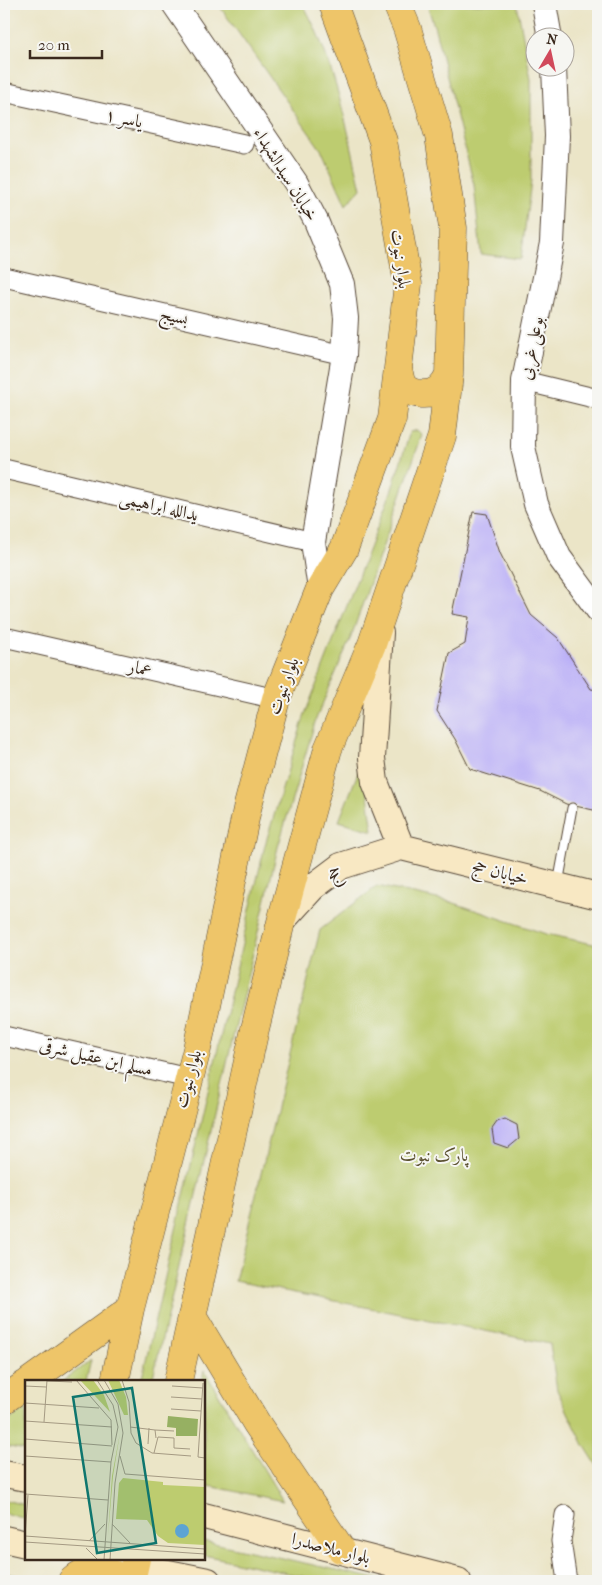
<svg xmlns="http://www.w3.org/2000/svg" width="602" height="1585" font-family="'IM FELL French Canon',Amiri,serif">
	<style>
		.green { fill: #bdcc6f; stroke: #7c7b46 }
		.building { fill: #baaff7 }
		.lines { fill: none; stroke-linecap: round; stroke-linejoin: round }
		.service-casing { stroke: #554637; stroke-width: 11 }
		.minor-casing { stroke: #554637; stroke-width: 21 }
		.tertiary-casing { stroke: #554637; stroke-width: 26 }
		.secondary-casing { stroke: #554637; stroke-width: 28 }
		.primary-casing { stroke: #554637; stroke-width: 29 }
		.service { stroke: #fff; stroke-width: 9 }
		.minor { stroke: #fff; stroke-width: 19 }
		.tertiary { stroke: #fff; stroke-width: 24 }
		.secondary { stroke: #f8e8c3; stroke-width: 26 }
		.primary { stroke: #eec569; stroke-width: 28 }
		.labels { text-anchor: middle; stroke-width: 4; stroke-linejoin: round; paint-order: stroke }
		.street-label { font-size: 18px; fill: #3b2a1e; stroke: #f6f6f2 }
		.park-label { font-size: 18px; fill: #5c5232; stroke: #f6f6f2 }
		.inset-road { fill: none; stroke: #a59a83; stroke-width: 1 }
		.view { fill: #0f766e; fill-opacity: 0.15; stroke: #0f766e; stroke-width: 2.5 }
		.inset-edge { fill: none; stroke: #3b2a1e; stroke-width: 2.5 }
	</style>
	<rect width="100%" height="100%" fill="#f6f6f2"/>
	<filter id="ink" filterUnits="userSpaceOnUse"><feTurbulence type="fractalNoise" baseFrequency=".02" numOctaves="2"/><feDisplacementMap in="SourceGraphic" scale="10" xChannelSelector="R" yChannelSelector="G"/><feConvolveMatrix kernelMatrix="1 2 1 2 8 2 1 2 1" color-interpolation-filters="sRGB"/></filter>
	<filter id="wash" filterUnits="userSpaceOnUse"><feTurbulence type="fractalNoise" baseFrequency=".0096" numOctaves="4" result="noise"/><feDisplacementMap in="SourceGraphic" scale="20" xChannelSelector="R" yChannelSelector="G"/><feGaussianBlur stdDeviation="1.12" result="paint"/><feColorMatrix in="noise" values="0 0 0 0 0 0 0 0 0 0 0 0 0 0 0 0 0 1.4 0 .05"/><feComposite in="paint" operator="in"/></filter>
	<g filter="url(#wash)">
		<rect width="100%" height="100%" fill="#ebe5c7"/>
		<path class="green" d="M218,4H303C334,60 347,127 361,189L346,205L322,151Z
			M427,4H517L531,79V181L521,259L481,254L474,185L435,29Z
			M417,430L422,435L351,637L316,719L278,847L152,1381H141L265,845L305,714L391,492L410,432Z
			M363,760L373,831L339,821Z
			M377,886L451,902L546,934L598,945V1467L584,1445L557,1390L550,1344L235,1281L320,930Z
			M91,1360L86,1381H63Z
			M204,1370L283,1501L204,1485V1381H202Z
			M26,1408V1450L4,1446V1424Z
			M4,1500L26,1505V1519L4,1513Z
			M204,1541L359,1575L384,1581H324L204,1555Z
			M4,1573L37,1580V1581H4Z"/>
		<g id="blocks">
			<path class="building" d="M473,512L487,514L500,553L531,615L558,638L591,689L598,690V811L566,804L540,791L470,769L455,739L437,711L449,653L465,644L469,617L452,614Z
				M505,1119L517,1125L519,1139L508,1148L494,1143L492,1129L497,1122Z"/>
		</g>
	</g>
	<g filter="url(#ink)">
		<use href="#blocks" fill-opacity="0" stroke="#554637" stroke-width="1"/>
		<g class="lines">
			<defs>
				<path id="service" d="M558,884L572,808"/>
				<path id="minor" d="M4,92L244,144
					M4,277L344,355
					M524,381L598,399
					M4,469L313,542
					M4,637L276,699
					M4,1036L188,1078
					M565,1515L561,1541L567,1581"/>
				<path id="tertiary" d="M174,4L296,183L316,221L342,284L346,318L344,355L313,542L320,589
					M544,4L550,38
					M554,68L557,136L552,243L524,381L523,447L536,504L559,557L598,610"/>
				<path id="secondary" d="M380,633L372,758L375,782L401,847
					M401,847L598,896
					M281,922L313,887L341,866L401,847
					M4,1474L26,1478
					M204,1516L458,1581
					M4,1539L26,1544
					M113,1562L208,1581"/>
				<path id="primary" d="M398,368C399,373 400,380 402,384C409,396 431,397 440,388C444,384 447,379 449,375
					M192,1316L257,1424L341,1549
					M30,1381L130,1309
					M115,1381L130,1309L197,1049L247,809L276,699L320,589L344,549L392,419L408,284L383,141L333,4
					M178,1381L255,1029L281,922L328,749L372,644L442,436L449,375L453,228L439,136L407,28L397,4
					M4,1400L26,1384
					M72,1581C88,1566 106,1564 120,1581
					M131,1581L136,1559"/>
			</defs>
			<use href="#service" class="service-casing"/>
			<use href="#minor" class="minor-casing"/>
			<use href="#tertiary" class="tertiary-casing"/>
			<use href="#secondary" class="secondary-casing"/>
			<use href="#primary" class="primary-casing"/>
			<use href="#service" class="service"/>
			<use href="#minor" class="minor"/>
			<use href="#tertiary" class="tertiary"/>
			<use href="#secondary" class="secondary"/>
			<use href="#primary" class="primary"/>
		</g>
	</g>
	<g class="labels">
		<g class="street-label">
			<text transform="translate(124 118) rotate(12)" y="6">یاسر ۱</text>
			<text transform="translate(286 174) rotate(58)" y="6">خیابان سیدالشهداء</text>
			<text transform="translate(401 259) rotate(82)" y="6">بلوار نبوت</text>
			<text transform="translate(174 316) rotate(13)" y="6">بسیج</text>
			<text transform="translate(531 348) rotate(-79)" y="6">بوعلی غربی</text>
			<text transform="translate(159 506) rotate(13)" y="6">یدالله ابراهیمی</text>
			<text transform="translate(140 668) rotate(13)" y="6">عمار</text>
			<text transform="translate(283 686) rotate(-70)" y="6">بلوار نبوت</text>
			<text transform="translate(500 872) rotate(14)" y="6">خیابان حج</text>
			<text transform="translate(334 873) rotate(-33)" y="6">حج</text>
			<text transform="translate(96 1057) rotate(13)" y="6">مسلم ابن عقیل شرقی</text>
			<text transform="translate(188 1079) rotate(-75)" y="6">بلوار نبوت</text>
			<text transform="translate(331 1548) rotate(14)" y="6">بلوار ملاصدرا</text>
		</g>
		<g class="park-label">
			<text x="434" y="1161">پارک نبوت</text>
		</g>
	</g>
	<g transform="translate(25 1380)">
		<rect width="180" height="180" fill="#ebe5c7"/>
		<path d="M55,0H68L79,15L85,32ZM83,0H94L101,17L103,35H99ZM95,53L88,96L83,156L87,96ZM98,98L138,102V105L180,107V165L143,163L133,156L122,140L91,139L94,103Z" fill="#bdcc6f"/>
		<path d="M143,36L173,39L172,56H151V48L142,47Z" fill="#96b062"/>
		<path d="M150 151a7 7 0 1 1 14 0a7 7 0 1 1-14 0Z" fill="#5ca4d3"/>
		<path class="inset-road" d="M51,0L86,40L87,65M72,0L88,25L93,47L86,82L79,180M79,0L93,24L98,53L90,103L85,180M97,0L104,22L106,53L111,63L127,73L166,76M109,0H158M22,1L47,2M178,3L173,77L180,78M0,6L21,7M147,6L178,8M146,17L177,19M0,23L74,28M146,29L176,31M0,41L87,47M19,42L22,0M105,47L130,50L131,58M130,50L149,51M0,59L87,66M123,64L124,48M129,73L133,57L149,58V68L165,69M0,76L86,82M95,76L100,94M100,94L180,100M0,114L83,120M87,144L105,163M0,156L3,115M0,156L180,169M64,161L80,144M0,162L180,174M61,168L73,180"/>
		<path class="view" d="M107,8L131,163L72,173L48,17Z"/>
		<rect width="180" height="180" class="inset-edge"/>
	</g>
	<rect width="602" height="1585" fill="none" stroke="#f6f6f2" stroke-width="20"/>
	<g transform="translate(550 52) rotate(9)"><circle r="24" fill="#f6f6f2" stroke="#aba49d"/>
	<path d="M0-4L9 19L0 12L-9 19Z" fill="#d1495b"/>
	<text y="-8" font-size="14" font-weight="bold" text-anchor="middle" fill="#3b2a1e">N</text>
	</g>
	<path d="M30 50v8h72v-8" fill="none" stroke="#3b2a1e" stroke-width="2.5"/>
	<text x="38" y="50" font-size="15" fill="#3b2a1e" stroke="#f6f6f2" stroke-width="4" paint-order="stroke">20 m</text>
</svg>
